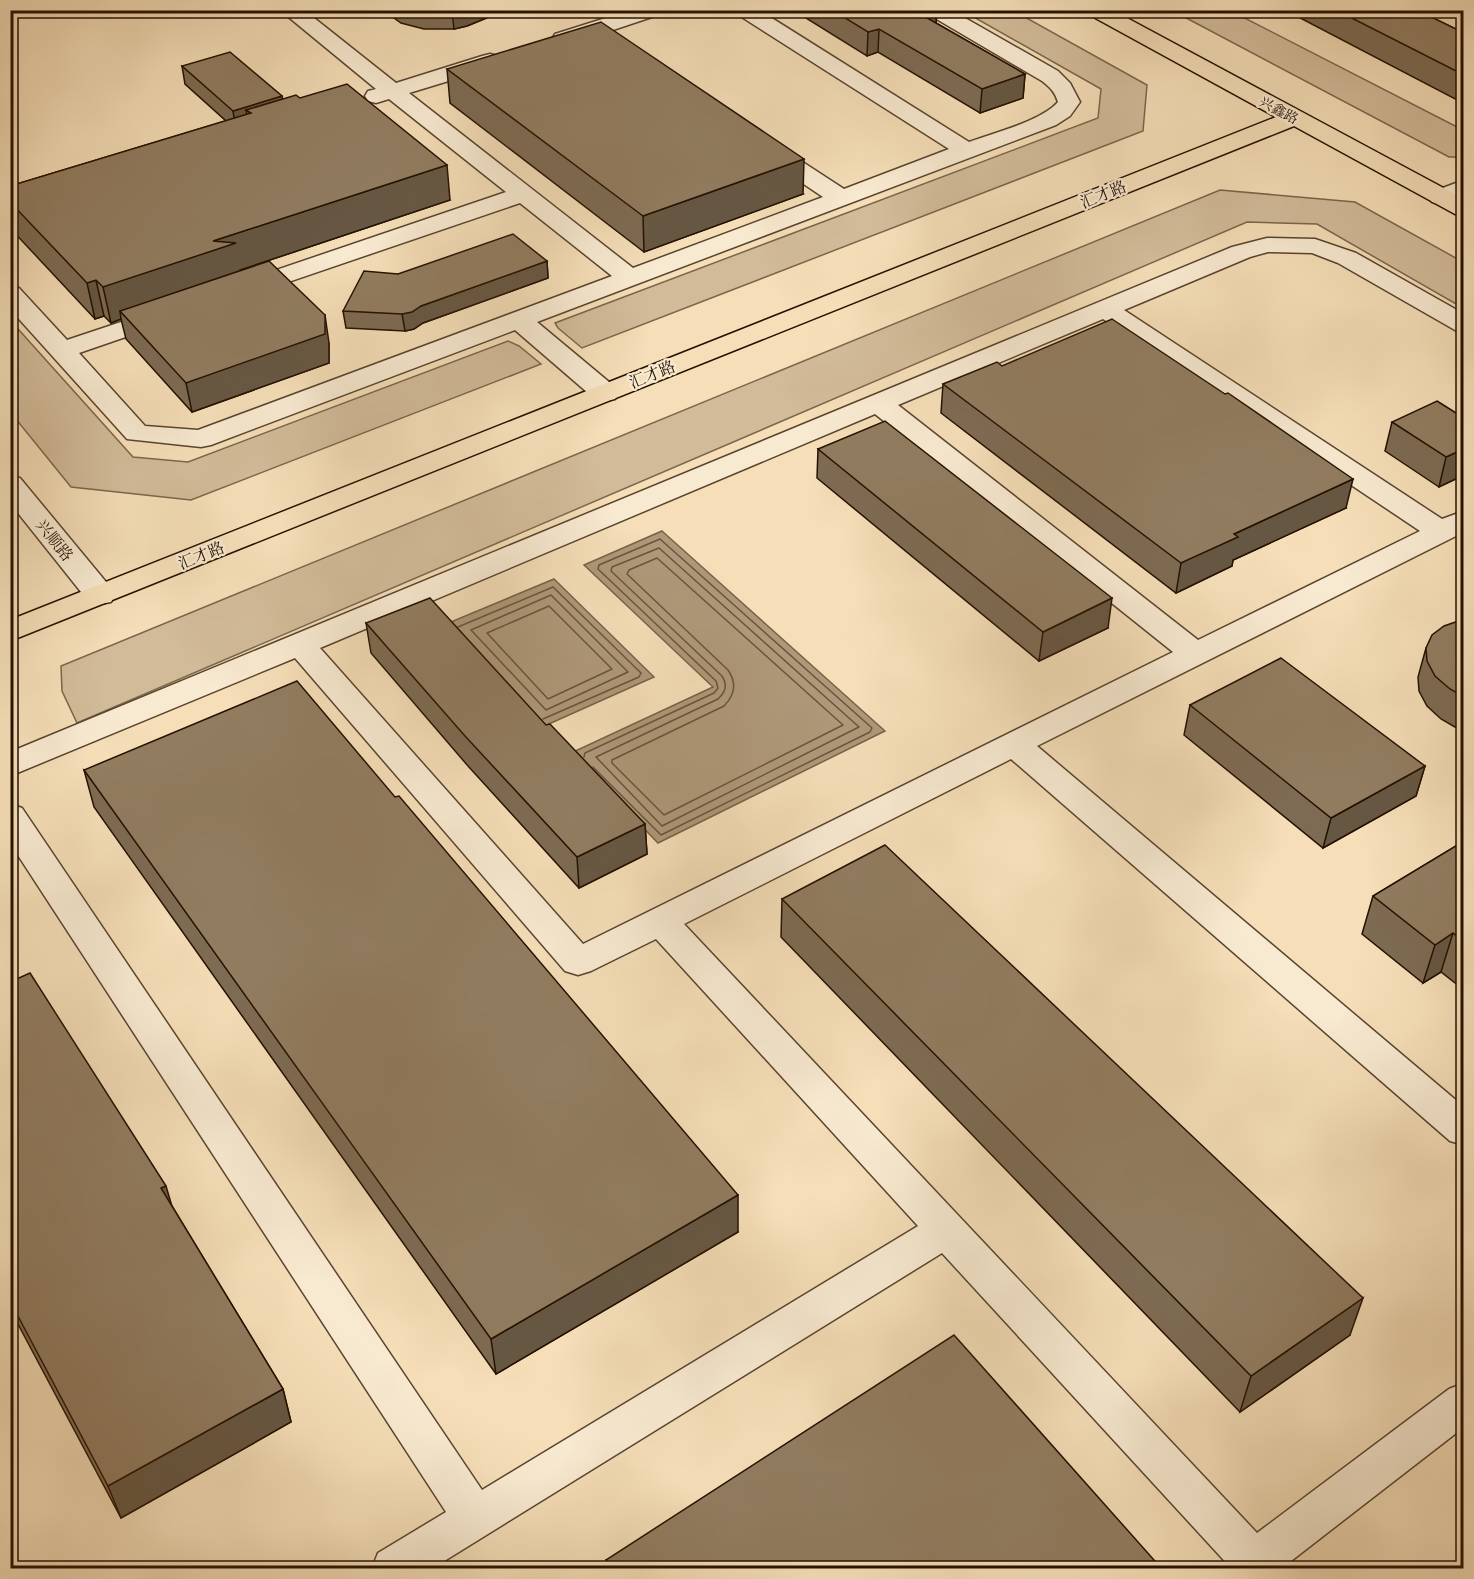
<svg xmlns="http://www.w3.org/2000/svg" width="1474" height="1579" font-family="'Libre Caslon Text','Noto Serif SC',serif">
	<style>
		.green { fill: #d2bb99; stroke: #7c664c; stroke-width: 1.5 }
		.water { fill: #ae9879; stroke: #776249; stroke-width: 1.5 }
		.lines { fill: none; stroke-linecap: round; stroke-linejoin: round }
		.shore { stroke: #6a543c; stroke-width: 1.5 }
		.minor-casing { stroke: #59442e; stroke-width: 3 }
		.major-casing { stroke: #251100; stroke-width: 3 }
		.minor { fill: #f8ead1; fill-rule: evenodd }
		.major { fill: #f5deb8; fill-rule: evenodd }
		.wall { fill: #7d6b53; stroke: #251100; stroke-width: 1.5 }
		.shaded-wall { fill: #665743; stroke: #251100; stroke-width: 1.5 }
		.building { fill: #917c60; stroke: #251100; stroke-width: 1.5 }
		.labels { text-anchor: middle; stroke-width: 4.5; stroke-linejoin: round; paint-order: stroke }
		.far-street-label { font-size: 14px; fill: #251100; stroke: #f8ead1 }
		.street-label { font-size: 16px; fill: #251100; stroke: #f8ead1 }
	</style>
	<rect width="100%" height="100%" fill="#f5deb8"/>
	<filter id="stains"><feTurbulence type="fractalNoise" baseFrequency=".00333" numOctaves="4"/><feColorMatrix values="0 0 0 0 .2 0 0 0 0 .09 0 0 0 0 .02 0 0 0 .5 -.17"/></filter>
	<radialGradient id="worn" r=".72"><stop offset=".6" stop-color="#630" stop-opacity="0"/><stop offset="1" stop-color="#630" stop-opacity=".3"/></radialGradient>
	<path class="green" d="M963,11H1014L1147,85L1143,131L582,348L558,328L555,323L1098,118L1101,89Z
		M1173,11H1231L1463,130V157H1449Z
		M1220,190L1355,202L1463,262V308L1317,224L1247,222L77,723L62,691L61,666Z
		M10,320L133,457L188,462L508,341L519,346L541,364L191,500L71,487L11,413Z"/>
	<path class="water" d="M662,531L885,731L658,843L571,753L713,687L584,565Z
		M554,579L654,677L542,727L446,624Z"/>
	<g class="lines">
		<path class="shore" d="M659,548L859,727L662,826L596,757L718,699C726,692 728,685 722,676L611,571L612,567Z
			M657,558L843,725L664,815L612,763V760L724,706C735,695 737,683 728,670L627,574L629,570Z
			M551,595L628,672L546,710L471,630Z
			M549,606L612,669L548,699L487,633Z
			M458,627L553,587L641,673L639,677L543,719
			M584,757L585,753L714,693L718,688L716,681L598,569L599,565L660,539L872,728L870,732L661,835L593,767"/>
		<defs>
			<path id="minor" d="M280,10H304L396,83L482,56L490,54L498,56L501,61L498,66L409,93L633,268L823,197L759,154L755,149L759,144L767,142L775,144L844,189L949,149L737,14L734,10H759L969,142C993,133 1042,121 1058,102C1055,92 1050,87 1042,81L928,14L925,10H951L1058,71L1070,83L1080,102L1070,116L1056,125L537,322L615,387L618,393L615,399L605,401L595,399L515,330L211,445L201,447L127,439L10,309V285L19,288L67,340L166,307L175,310L179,315L175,320L79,353L145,426L198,430L612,276L520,203L250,295L241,298L232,295L228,290L232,285L506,192L389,99L376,103L368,101L365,96L368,91L376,89Z
				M631,10H664L661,14L571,44L563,45L555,44L552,39L555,34Z
				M1464,180V196L1440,204L1432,202L1428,197L1432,192Z
				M1267,238L1315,239L1356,253L1464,314V333L1455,330L1338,263L1312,253L1268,252L1250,257L1124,310L1442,519L1464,511V532L1037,746L1464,1107V1145L1450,1141L1011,759L684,924L1257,1533L1449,1389L1464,1383V1427L1282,1568H1231L942,1253L433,1568H372L378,1553L446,1512L10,843V804L22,808L482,1490L918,1226L656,939L591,971L578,975L565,971L295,658L10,776V752L1232,247ZM1103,319L1420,531L1198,640L898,405ZM875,414L1173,652L583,944L320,648Z
				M10,476L20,478L111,588L115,595L111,602L100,604L89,602L10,503Z"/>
			<path id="major" d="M1085,10H1112L1464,199V216L1455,214L1294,126L10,641V620L1276,117L1088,14Z"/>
		</defs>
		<use href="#minor" class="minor-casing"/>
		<use href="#major" class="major-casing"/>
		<use href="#minor" class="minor"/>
		<use href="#major" class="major"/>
	</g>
	<path class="wall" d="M390,10H506L467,26L454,29H424L401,23L390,15Z
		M793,10H937L936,23L1025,74L1023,98L980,113L878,52L867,56Z
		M1285,10H1417L1464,33V99L1459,101Z
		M182,66L282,99L300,98L450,200L240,270L329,343V363L192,412L126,339L121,319L111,323L104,316L95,319L10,228V186L226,121L185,84Z
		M447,69L803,194L644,252L450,103Z
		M547,261L548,278L423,323L414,329L405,331L346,328L343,311L398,274Z
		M1002,366L1346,508L1233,560L1232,566L1176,593L941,413L943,384Z
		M1464,418V475L1439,487L1385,451L1392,422Z
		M818,449L1108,628L1039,661L817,478Z
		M1464,619V731L1460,730L1441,719L1427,706L1419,691L1418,677L1426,648Z
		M366,623L546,725L645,824L647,854L579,888L468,766L371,653Z
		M1190,705L1425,766L1416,796L1323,848L1184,735Z
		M84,770L738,1232L496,1374L94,807Z
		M1464,841V990L1441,972L1423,983L1362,934L1373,896Z
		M782,899L1350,1335L1240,1412L781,937Z
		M10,982L172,1206L283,1389L291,1422L121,1518L10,1309Z
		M606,1560L1162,1569H607Z"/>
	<path class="shaded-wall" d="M454,10H506L467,26L454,29L452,11Z
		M934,10H937L935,33L922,15Z
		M879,29L878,52L867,56L868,32Z
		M1025,74L1023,98L980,113L982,89Z
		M1464,82V99L1459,101Z
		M282,96L285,115L251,113L246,110L249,126L236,130L233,111Z
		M804,159L803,194L644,252L643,216Z
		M447,165L450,200L240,270L242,279L120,311L121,319L111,323L103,287L213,241Z
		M547,261L548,278L423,323L414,329L405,331L402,314L421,306Z
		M96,280L104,316L95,319L87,283Z
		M325,315L329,343V363L192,412L186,383Z
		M1464,449V475L1439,487L1446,457Z
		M1353,479L1346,508L1233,560L1232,566L1176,593L1181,563L1234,534Z
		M1112,598L1108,628L1039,661L1043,632Z
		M1425,766L1416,796L1323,848L1331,818Z
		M645,824L647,854L579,888L577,857Z
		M1453,933L1441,972L1423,983L1435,945Z
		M166,1186L176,1220L161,1188Z
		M738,1195V1232L496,1374L491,1339Z
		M1363,1298L1350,1335L1240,1412L1251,1376Z
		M283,1389L291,1422L121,1518L108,1486Z"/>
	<path class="building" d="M419,10H454L423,11Z
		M832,10H934L922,15L1025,74L982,89L879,29L868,32Z
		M1336,10H1417L1464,33V75Z
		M601,22L804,159L643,216L447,69Z
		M230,52L282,96L233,111L182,66Z
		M347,84L447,165L213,241L236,243L103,287L96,280L87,283L10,202V186L251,113L246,110L296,95L300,98Z
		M513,234L547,261L421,306L412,312L402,314L343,311L364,271L398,274Z
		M269,261L325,315V334L186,383L120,311Z
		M1112,319L1225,394L1228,393L1353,479L1234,534L1238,537L1181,563L943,384L997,362L1002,366Z
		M1437,401L1464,418V449L1446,457L1392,422Z
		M885,421L1112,598L1043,632L818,449Z
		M430,598L546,725L550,724L645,824L577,857L465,736L366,623Z
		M1464,619V697L1450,689L1435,676L1427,661L1426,648L1432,635L1444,626Z
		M1281,658L1425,766L1331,818L1190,705Z
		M297,681L395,797L399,796L738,1195L491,1339L84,770Z
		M1464,841V942L1453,933L1435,945L1373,896Z
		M885,845L1363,1298L1251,1376L782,899Z
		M30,973L166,1186L161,1188L283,1389L108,1486L10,1301V982Z
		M954,1335L1162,1569H612L606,1560Z"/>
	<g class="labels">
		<g class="far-street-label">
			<text transform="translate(1279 110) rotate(28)" y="5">兴鑫路</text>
		</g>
		<g class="street-label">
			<text transform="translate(1103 194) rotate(-22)" y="6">汇才路</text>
			<text transform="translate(652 374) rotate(-22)" y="6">汇才路</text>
			<text transform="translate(55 540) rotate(51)" y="6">兴顺路</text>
			<text transform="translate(201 555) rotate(-22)" y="6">汇才路</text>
		</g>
	</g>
	<rect width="1474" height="1579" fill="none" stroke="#f5deb8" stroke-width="36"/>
	<rect x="12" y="12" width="1450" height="1555" fill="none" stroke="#251100" stroke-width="3"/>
	<rect x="18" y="18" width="1438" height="1543" fill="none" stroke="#251100" stroke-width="1.5"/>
	<rect width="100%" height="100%" filter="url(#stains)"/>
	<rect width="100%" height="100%" fill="url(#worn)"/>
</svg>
